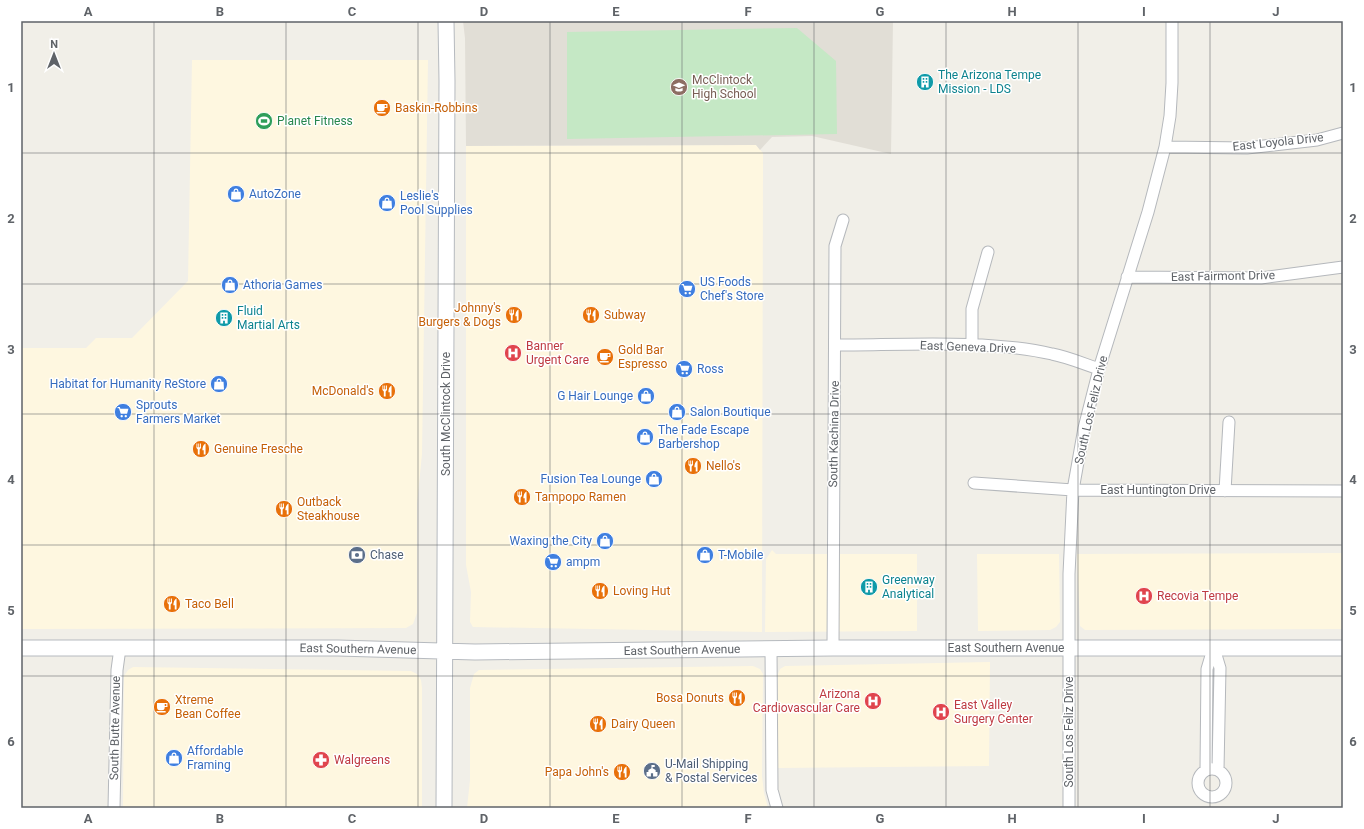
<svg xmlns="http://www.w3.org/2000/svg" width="1364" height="829" font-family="Roboto,sans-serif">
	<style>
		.commercial { fill: #fef7e0 }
		.education { fill: #e1ded6 }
		.green { fill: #c5e8c5 }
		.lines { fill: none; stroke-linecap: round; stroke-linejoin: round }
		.street-casing { stroke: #b5b8bc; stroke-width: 13 }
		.secondary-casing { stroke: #b6babf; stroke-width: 17 }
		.street { stroke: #fff; stroke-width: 11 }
		.secondary { stroke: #fff; stroke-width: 15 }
		.grid { fill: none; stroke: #5f6368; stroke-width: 1; stroke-opacity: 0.55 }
		.labels { text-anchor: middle; stroke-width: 3; stroke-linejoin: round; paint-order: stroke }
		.culture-label { font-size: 12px; fill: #0d838f; stroke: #fff; text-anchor: start }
		.education-label { font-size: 12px; fill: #785e54; stroke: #fff; text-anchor: start }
		.food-label { font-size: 12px; fill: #c56008; stroke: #fff; text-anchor: start }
		.leisure-label { font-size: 12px; fill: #27864d; stroke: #fff; text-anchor: start }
		.street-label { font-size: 12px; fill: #5f6368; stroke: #fff }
		.shop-label { font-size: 12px; fill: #366cbe; stroke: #fff; text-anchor: start }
		.health-label { font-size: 12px; fill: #be3a42; stroke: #fff; text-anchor: start }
		.service-label { font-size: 12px; fill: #4e5e75; stroke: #fff; text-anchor: start }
		.neatline { fill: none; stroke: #5f6368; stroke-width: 1.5 }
		.grid-label { font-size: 13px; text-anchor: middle; font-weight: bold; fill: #5f6368 }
	</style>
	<rect width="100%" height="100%" fill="#f1efe8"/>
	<path class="commercial" d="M192,60H428L422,454L417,504V613L413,624L406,628L21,629V348H86L96,338H132L188,281Z
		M756,145L763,153L762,632L473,627L470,622L471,592L466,565V146Z
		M772,550L776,554H917V631L765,632L766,559Z
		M1343,553V629L1085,630L1080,626L1077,554Z
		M977,554H1059L1060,622L1056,627L1050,630L978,631Z
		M990,662L989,766L778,768V674L780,669L785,666Z
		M753,666L760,669L763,674L762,776L764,793L768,808H467L470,780V688L474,674L479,670Z
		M133,667L411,671L417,674L421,680L422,688V808H123L124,676L128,670Z"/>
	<path class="education" d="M463,21H893L891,154L812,136L772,137L760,150L756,145L466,146L465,38Z"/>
	<path class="green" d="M797,28L836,61L837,134L567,139V32Z"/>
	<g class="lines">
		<defs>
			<path id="street" d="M1165,147L1247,148L1317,140L1343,133
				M1127,277L1261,278L1343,267
				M835,345C903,345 987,339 1052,354C1068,357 1084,364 1099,369
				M972,345V309L988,252
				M974,483L1073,490L1343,491
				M1225,491L1229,422
				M833,648L835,246L843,220
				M1214,648L1220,668L1218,770
				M771,649L772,790L777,808
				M1198 783a14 14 0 1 1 28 0a14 14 0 1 1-28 0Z
				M1206,770L1207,669L1213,649
				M114,808L117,670L120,648
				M1069,808V574L1073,490L1084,428L1099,369L1148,212L1165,147L1170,116L1172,83V21"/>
			<path id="secondary" d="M21,648H338L475,652L833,648H1343
				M444,808L447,81L446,21"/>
		</defs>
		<use href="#street" class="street-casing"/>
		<use href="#secondary" class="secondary-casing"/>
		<use href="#street" class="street"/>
		<use href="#secondary" class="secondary"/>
	</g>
	<path class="grid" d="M154,21V808M286,21V808M418,21V808M550,21V808M682,21V808M814,21V808M946,21V808M1078,21V808M1210,21V808M21,153H1343M21,284H1343M21,414H1343M21,545H1343M21,676H1343"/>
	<defs>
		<symbol id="building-disc" viewBox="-11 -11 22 22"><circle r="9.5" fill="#0f9aa8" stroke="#fff"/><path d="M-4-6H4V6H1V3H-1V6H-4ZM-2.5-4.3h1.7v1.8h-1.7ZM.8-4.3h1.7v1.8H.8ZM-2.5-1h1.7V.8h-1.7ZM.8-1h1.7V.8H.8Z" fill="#fff"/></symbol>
		<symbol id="school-disc" viewBox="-11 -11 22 22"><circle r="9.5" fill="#8d6e63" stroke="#fff"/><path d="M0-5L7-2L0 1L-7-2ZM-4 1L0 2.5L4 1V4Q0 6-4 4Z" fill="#fff"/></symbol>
		<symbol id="cafe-disc" viewBox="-11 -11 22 22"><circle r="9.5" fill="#e8710a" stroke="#fff"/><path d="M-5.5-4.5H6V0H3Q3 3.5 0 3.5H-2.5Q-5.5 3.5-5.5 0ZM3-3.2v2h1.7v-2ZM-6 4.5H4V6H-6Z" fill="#fff"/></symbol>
		<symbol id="stadium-disc" viewBox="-11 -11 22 22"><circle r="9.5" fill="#2e9e5b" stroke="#fff"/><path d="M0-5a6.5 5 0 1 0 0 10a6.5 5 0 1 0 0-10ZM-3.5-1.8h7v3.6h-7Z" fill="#fff"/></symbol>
		<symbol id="shop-disc" viewBox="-11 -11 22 22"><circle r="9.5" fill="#3f7fe0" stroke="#fff"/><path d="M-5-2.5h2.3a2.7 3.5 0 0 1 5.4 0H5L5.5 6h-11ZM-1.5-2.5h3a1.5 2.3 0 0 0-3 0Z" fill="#fff"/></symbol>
		<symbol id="supermarket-disc" viewBox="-11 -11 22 22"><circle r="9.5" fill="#3f7fe0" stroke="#fff"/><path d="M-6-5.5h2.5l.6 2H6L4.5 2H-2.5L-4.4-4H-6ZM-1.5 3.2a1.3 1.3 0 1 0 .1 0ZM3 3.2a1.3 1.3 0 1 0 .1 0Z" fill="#fff"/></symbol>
		<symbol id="restaurant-disc" viewBox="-11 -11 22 22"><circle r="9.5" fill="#e8710a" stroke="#fff"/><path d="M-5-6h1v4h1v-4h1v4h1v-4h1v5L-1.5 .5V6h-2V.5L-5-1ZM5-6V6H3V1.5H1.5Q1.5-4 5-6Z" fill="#fff"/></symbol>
		<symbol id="hospital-disc" viewBox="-11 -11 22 22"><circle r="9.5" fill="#e0444e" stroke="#fff"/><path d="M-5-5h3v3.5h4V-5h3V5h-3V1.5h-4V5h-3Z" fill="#fff"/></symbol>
		<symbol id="bank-disc" viewBox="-11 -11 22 22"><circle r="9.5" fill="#5c6f8a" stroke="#fff"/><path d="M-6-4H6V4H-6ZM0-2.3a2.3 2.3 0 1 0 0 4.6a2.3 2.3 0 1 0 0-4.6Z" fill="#fff"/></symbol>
		<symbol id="pharmacy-disc" viewBox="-11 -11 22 22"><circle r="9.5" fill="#e0444e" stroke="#fff"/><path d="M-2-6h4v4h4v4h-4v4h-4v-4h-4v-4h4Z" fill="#fff"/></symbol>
		<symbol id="civic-disc" viewBox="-11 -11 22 22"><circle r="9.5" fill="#5c6f8a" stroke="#fff"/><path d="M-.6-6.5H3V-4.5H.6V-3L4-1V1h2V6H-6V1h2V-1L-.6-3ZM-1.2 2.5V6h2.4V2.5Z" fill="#fff"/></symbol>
	</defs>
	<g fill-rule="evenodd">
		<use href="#building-disc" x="915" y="72" width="20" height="20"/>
		<use href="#school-disc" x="669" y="77" width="20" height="20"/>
		<use href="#cafe-disc" x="372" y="98" width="20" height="20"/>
		<use href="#stadium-disc" x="254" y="111" width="20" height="20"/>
		<use href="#shop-disc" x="226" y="184" width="20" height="20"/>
		<use href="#shop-disc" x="377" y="193" width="20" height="20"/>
		<use href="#shop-disc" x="220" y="275" width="20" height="20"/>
		<use href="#supermarket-disc" x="677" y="279" width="20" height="20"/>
		<use href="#restaurant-disc" x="504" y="305" width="20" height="20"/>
		<use href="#restaurant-disc" x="581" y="305" width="20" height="20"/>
		<use href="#building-disc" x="214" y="308" width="20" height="20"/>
		<use href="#hospital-disc" x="503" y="343" width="20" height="20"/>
		<use href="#cafe-disc" x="595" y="347" width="20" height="20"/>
		<use href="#supermarket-disc" x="674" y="359" width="20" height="20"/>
		<use href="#shop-disc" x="209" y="374" width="20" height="20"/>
		<use href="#restaurant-disc" x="377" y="381" width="20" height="20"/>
		<use href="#shop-disc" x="636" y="386" width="20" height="20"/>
		<use href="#supermarket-disc" x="113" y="402" width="20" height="20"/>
		<use href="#shop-disc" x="667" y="402" width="20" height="20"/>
		<use href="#shop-disc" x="635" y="427" width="20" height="20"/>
		<use href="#restaurant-disc" x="191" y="439" width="20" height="20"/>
		<use href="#restaurant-disc" x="683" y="456" width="20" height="20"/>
		<use href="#shop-disc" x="644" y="469" width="20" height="20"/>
		<use href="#restaurant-disc" x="512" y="487" width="20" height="20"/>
		<use href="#restaurant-disc" x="274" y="499" width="20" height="20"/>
		<use href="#shop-disc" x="595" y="531" width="20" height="20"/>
		<use href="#bank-disc" x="347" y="545" width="20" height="20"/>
		<use href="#shop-disc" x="695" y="545" width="20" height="20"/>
		<use href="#supermarket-disc" x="543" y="552" width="20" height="20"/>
		<use href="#building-disc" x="859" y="577" width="20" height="20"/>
		<use href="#restaurant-disc" x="590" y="581" width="20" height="20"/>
		<use href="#hospital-disc" x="1134" y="586" width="20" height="20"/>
		<use href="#restaurant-disc" x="162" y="594" width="20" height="20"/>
		<use href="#restaurant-disc" x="727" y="688" width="20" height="20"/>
		<use href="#hospital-disc" x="863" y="691" width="20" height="20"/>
		<use href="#cafe-disc" x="152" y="697" width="20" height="20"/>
		<use href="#hospital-disc" x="931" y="702" width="20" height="20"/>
		<use href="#restaurant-disc" x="588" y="714" width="20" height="20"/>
		<use href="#shop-disc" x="164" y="748" width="20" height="20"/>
		<use href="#pharmacy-disc" x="311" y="750" width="20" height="20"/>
		<use href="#civic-disc" x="642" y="761" width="20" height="20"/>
		<use href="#restaurant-disc" x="612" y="762" width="20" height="20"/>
	</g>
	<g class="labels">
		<g class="culture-label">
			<text x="938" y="79">The Arizona Tempe<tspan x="938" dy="14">Mission - LDS</tspan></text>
			<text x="237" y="315">Fluid<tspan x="237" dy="14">Martial Arts</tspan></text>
			<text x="882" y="584">Greenway<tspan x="882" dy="14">Analytical</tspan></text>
		</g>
		<g class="education-label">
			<text x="692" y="84">McClintock<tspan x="692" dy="14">High School</tspan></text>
		</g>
		<g class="food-label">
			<text x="395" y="112">Baskin-Robbins</text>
			<text x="501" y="312" text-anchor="end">Johnny's<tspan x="501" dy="14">Burgers &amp; Dogs</tspan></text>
			<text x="604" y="319">Subway</text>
			<text x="618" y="354">Gold Bar<tspan x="618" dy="14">Espresso</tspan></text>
			<text x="374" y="395" text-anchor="end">McDonald's</text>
			<text x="214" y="453">Genuine Fresche</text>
			<text x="706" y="470">Nello's</text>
			<text x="535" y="501">Tampopo Ramen</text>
			<text x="297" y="506">Outback<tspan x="297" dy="14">Steakhouse</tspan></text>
			<text x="613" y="595">Loving Hut</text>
			<text x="185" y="608">Taco Bell</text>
			<text x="724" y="702" text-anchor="end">Bosa Donuts</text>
			<text x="175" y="704">Xtreme<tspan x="175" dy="14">Bean Coffee</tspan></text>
			<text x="611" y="728">Dairy Queen</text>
			<text x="609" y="776" text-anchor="end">Papa John's</text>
		</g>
		<g class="leisure-label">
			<text x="277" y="125">Planet Fitness</text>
		</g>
		<g class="street-label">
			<text transform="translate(1278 142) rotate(-6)" y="4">East Loyola Drive</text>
			<text transform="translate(1223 276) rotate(-1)" y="4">East Fairmont Drive</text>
			<text transform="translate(968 347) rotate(2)" y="4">East Geneva Drive</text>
			<text transform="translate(1091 410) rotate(-77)" y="4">South Los Feliz Drive</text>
			<text transform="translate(446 414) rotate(-90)" y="4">South McClintock Drive</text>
			<text transform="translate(834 434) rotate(-89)" y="4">South Kachina Drive</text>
			<text x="1158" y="494">East Huntington Drive</text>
			<text x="1006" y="652">East Southern Avenue</text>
			<text transform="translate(358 649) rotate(1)" y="4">East Southern Avenue</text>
			<text transform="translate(682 650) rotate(-1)" y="4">East Southern Avenue</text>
			<text transform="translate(115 728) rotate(-89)" y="4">South Butte Avenue</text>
			<text transform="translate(1069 732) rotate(-90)" y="4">South Los Feliz Drive</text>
		</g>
		<g class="shop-label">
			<text x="249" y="198">AutoZone</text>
			<text x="400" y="200">Leslie's<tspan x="400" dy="14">Pool Supplies</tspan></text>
			<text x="700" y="286">US Foods<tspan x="700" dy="14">Chef's Store</tspan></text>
			<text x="243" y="289">Athoria Games</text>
			<text x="697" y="373">Ross</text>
			<text x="206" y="388" text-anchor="end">Habitat for Humanity ReStore</text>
			<text x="633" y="400" text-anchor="end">G Hair Lounge</text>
			<text x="136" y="409">Sprouts<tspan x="136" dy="14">Farmers Market</tspan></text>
			<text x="690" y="416">Salon Boutique</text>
			<text x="658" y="434">The Fade Escape<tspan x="658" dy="14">Barbershop</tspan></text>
			<text x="641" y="483" text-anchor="end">Fusion Tea Lounge</text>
			<text x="592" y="545" text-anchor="end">Waxing the City</text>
			<text x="718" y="559">T-Mobile</text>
			<text x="566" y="566">ampm</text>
			<text x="187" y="755">Affordable<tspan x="187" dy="14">Framing</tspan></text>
		</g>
		<g class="health-label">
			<text x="526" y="350">Banner<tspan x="526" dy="14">Urgent Care</tspan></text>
			<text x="1157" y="600">Recovia Tempe</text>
			<text x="860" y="698" text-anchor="end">Arizona<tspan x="860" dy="14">Cardiovascular Care</tspan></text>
			<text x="954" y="709">East Valley<tspan x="954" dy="14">Surgery Center</tspan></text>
			<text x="334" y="764">Walgreens</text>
		</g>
		<g class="service-label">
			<text x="370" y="559">Chase</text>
			<text x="665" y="768">U-Mail Shipping<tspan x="665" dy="14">&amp; Postal Services</tspan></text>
		</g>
	</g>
	<rect width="1364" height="829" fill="none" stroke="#ffffff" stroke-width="44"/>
	<g transform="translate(54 54)" stroke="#ffffff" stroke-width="3" paint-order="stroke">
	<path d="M0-3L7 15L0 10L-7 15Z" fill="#5f6368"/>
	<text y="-6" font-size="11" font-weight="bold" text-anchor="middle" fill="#5f6368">N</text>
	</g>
	<rect x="22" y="22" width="1320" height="785" class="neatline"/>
	<g class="grid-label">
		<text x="88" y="16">A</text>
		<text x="220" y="16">B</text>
		<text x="352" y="16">C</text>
		<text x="484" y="16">D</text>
		<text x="616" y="16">E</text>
		<text x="748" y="16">F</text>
		<text x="880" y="16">G</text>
		<text x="1012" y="16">H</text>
		<text x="1144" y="16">I</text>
		<text x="1276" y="16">J</text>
		<text x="11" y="92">1</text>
		<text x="1353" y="92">1</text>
		<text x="11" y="223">2</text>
		<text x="1353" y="223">2</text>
		<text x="11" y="354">3</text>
		<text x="1353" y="354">3</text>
		<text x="11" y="484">4</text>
		<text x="1353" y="484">4</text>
		<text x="11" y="615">5</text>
		<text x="1353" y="615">5</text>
		<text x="11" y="746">6</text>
		<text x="1353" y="746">6</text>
		<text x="88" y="823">A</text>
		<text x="220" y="823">B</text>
		<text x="352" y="823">C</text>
		<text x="484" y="823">D</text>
		<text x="616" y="823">E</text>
		<text x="748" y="823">F</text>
		<text x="880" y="823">G</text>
		<text x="1012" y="823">H</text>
		<text x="1144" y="823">I</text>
		<text x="1276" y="823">J</text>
	</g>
</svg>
